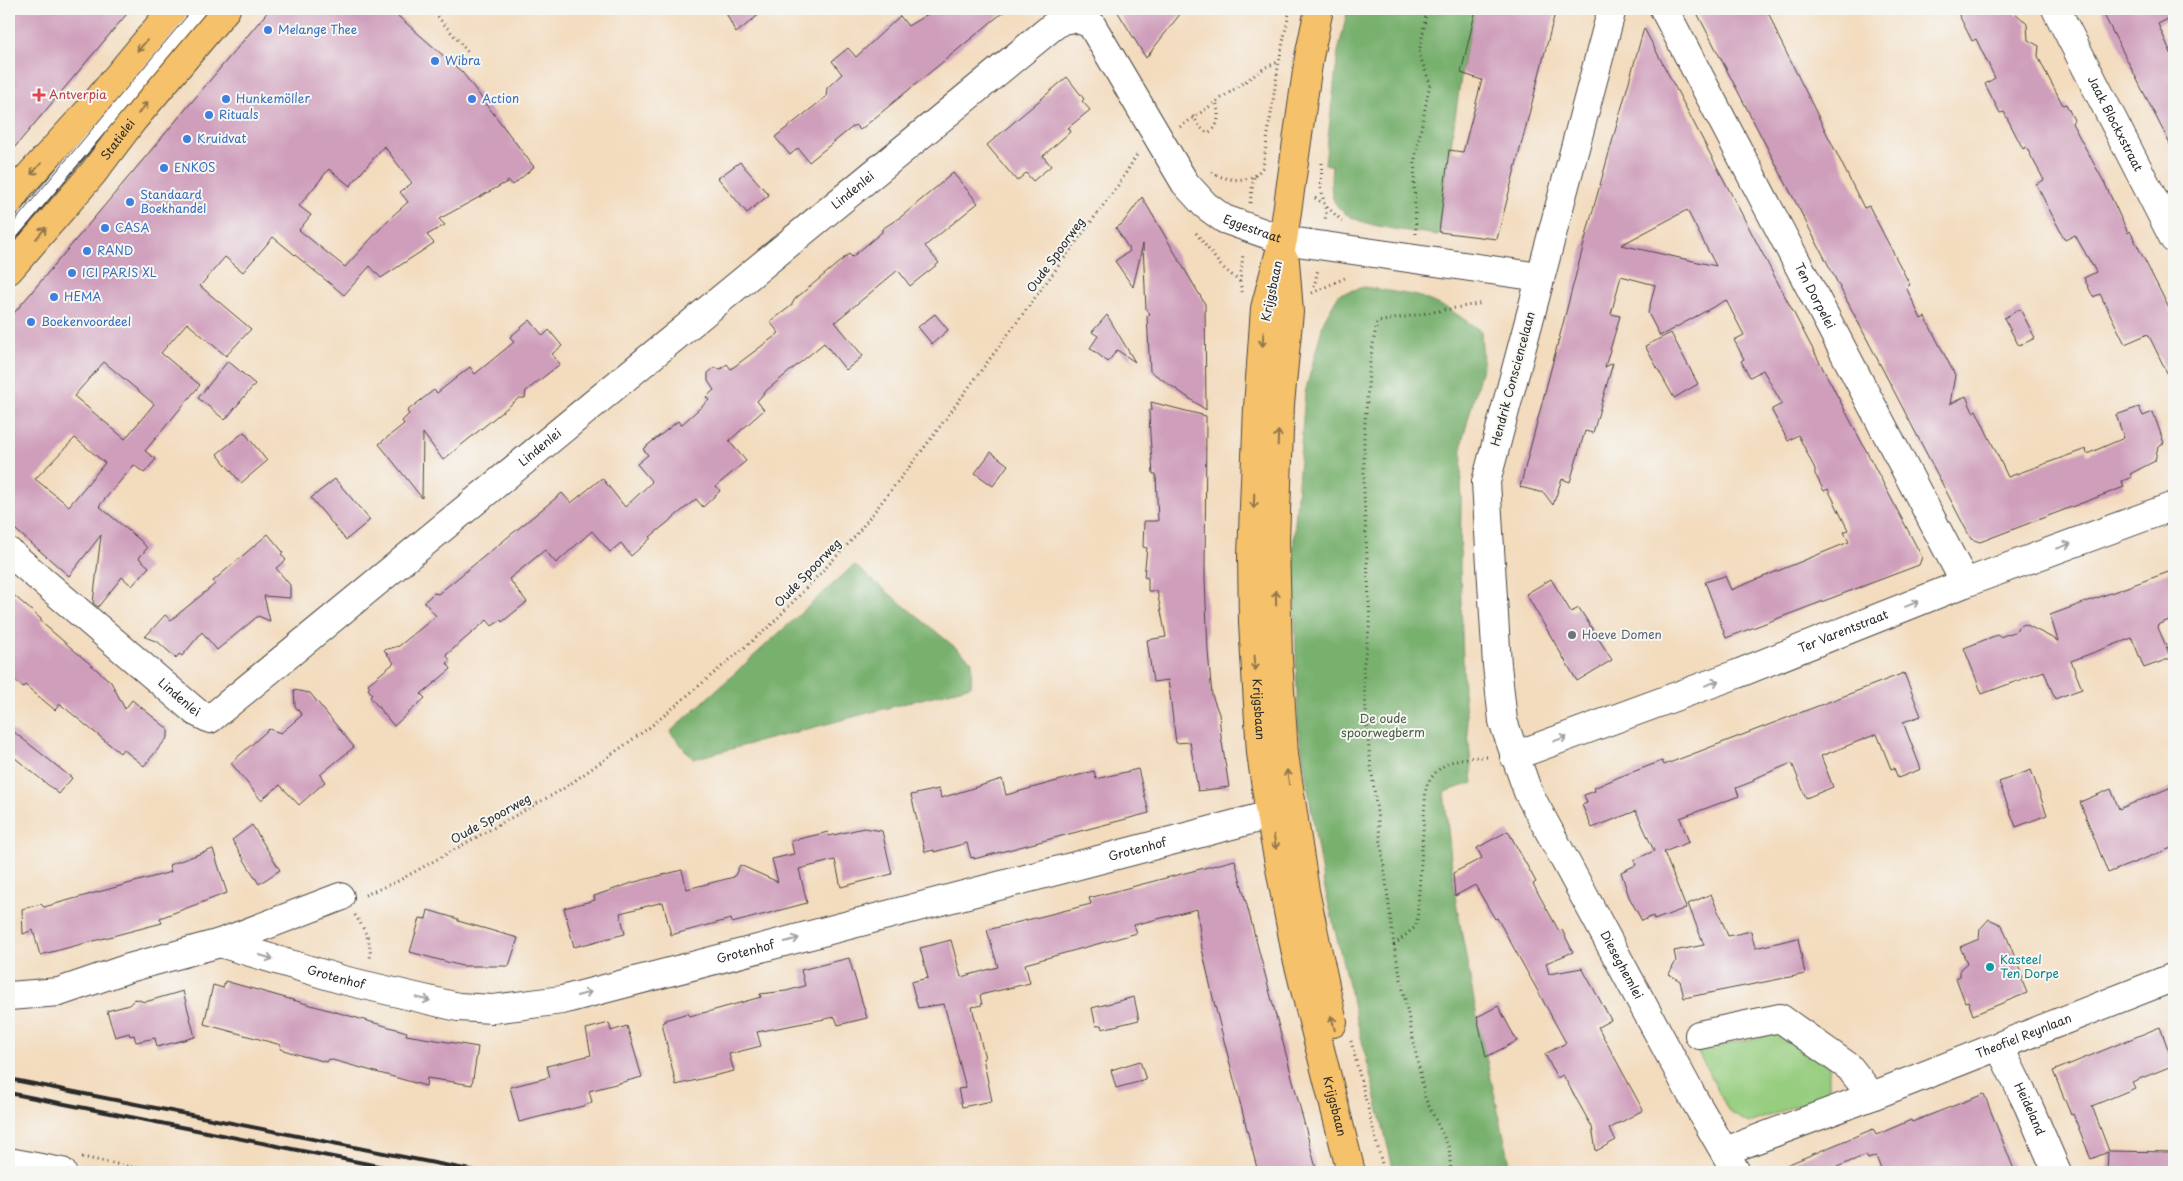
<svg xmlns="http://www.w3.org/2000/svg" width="2183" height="1181" font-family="'Playpen Sans',sans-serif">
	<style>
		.green { fill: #96cd7f; stroke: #607c55 }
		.forest { fill: #78b06e; stroke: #526e4c }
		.building { fill: #cf9ebb; fill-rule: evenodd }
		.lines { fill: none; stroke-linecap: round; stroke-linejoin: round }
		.service-casing { stroke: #494541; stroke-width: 16 }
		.minor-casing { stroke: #494541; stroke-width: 30 }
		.primary-casing { stroke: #494541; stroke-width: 30 }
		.path { stroke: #494541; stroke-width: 3; stroke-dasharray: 1 4; stroke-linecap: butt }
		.service { stroke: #fff; stroke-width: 14 }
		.minor { stroke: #fff; stroke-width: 28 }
		.primary { stroke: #f5c16b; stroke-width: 28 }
		.tram { stroke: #2b2b2b; stroke-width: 1 }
		.rail { stroke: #2b2b2b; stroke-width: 4 }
		.oneway { stroke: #90764b }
		.oneway2 { stroke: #a0a0a0 }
		.shop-dot { fill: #3f7fe0; stroke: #f6f6f2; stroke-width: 2 }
		.health-dot { fill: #e0444e; stroke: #f6f6f2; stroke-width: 2 }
		.worship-dot { fill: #6b7280; stroke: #f6f6f2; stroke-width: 2 }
		.culture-dot { fill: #0f9aa8; stroke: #f6f6f2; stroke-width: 2 }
		.labels { text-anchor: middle; stroke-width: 4; stroke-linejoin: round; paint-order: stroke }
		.shop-label { font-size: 12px; fill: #366cbe; stroke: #f6f6f2; text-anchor: start }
		.health-label { font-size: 12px; fill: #be3a42; stroke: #f6f6f2; text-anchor: start }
		.street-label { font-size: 12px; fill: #2b2b2b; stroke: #f6f6f2 }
		.worship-label { font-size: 12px; fill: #5b616d; stroke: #f6f6f2; text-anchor: start }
		.park-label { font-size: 12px; fill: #4b5c44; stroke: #f6f6f2 }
		.culture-label { font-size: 12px; fill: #0d838f; stroke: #f6f6f2; text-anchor: start }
	</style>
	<rect width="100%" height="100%" fill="#f6f6f2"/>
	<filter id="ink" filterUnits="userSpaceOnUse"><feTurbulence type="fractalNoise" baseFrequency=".02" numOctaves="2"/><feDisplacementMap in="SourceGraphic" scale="10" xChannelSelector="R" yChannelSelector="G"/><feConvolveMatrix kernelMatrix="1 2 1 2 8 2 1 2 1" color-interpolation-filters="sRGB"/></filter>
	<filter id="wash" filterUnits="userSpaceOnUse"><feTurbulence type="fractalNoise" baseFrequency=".0096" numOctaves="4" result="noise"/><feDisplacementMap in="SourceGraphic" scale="20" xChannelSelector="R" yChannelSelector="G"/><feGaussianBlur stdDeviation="1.12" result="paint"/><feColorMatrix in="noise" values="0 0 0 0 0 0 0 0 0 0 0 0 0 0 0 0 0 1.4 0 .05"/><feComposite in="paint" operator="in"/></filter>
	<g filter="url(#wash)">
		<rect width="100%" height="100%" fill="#f3dbbe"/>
		<path class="green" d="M1777,1034L1829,1066V1094L1749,1123L1729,1112L1697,1050Z"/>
		<path class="forest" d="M1348,9H1476L1464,56L1438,235C1411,230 1347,229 1334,201C1330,191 1331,177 1332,166L1325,164L1338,52Z
			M1364,287L1418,296L1449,309L1481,331L1483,364L1462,442L1460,568L1464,693L1473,783L1444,792L1455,896L1477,1017L1512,1172H1394L1323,881L1298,727L1293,550L1305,393L1324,320L1339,294Z
			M854,565L972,661L971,686L693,759L670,732Z"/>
		<g id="blocks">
			<path class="building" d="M9,9H131L9,154Z
				M270,9H390L462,72L534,167L513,185L509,181L439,219L445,225L427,235L434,243L381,278L370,266L344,295L273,237L243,272L225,257L200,286L251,329L226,356L187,323L161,353L200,385L145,451L156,459L144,473L134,465L99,506L140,540L147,548L139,558L149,567L132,586L122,577L98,607L93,603L101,535L69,576L9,524V319ZM384,146L412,183L400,192L408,202L390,218L345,267L299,230L311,215L299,206L329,169L350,186ZM104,362L154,404L125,439L74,396ZM75,438L105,463L69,506L35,479Z
				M724,9H766L736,33Z
				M936,9H1007L860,130L855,125L809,162L798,148L790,155L775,137L826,97L827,88L842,74L832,61L848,48L856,57L900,16L908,26Z
				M1116,9H1184L1146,58Z
				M1476,9H1556L1497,239L1439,232L1449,150L1463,152L1482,80L1461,73Z
				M1695,9H1767L1778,36L1864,208L1869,206L1910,285L1906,287L1921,319L1925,317L1955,375L1950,404L1966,396L1973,412L1976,410L2008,477L2086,449L2087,454L2124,438L2116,415L2139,407L2143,416L2153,412L2164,443L2158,446L2155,461L2130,474L2132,477L2122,481L2124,487L1980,542L1971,539Z
				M1956,9H2011L2027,24L2028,40L2039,46L2038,56L2043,67L2063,105L2066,104L2074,120L2072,123L2081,140L2104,182L2128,233L2130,231L2174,318V387L2148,334L2125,344L2100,294L2093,297L2084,278L2096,272L2075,235L2065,240L2036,184L2044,180L2026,147L2023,149L2004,112L2000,113L1985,84L1995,78L1976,39L1972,41Z
				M2101,9H2174V16L2158,24L2174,60V152Z
				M1644,28L1922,557L1919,565L1726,638L1705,582L1725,576L1731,590L1849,542L1844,532L1848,530L1828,489L1824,491L1815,474V469L1798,435L1788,441L1772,411V409L1782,404L1763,370L1750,377L1741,361L1744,359L1734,340L1744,335L1726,300L1660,336L1648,313L1655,285L1621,276L1611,314L1620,316L1605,367L1613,363L1593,433L1585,431L1570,482L1562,479L1553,505L1544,493L1520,487L1591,217ZM1687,210L1716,266L1621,245Z
				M1067,77L1084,99L1082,101L1090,110L1068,128L1071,131L1043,156L1051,166L1033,181L1026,173L1017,181L987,145Z
				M740,162L769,195L747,213L718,178Z
				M953,173L978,203L925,246L939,263L910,286L898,270L835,322L863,356L846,370L824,343L767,390L757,401L764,410L729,441L746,461L716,486L720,491L703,507L696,499L650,537L651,538L631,556L621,543L610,552L592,531L556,563L545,550L509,579L527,602L502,622L501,620L492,626L487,620L446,655L450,660L447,663L451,669L421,694L425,698L394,726L370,697L372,694L368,689L370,687L368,684L394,663L384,650L399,646L436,616L424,602L434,593L438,594L562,493L571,503L602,478L625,507L652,482L637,464L648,455L643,449L678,421L681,425L709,400L706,397L714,390L708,381V373L714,368L721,369L727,364L731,369L779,333L770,322L791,306L795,299L849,254L852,257L882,232V229L902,216Z
				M1142,197L1205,304L1206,410L1150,371L1147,316L1150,314L1146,309L1143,244L1133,287L1115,261L1130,251L1116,228L1122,224Z
				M2020,309L2035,338L2019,346L2004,318Z
				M935,314L948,330L932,344L918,327Z
				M1107,315L1135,362L1117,350L1108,362L1090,348L1098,336L1092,332Z
				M530,320L543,336L549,330L562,346L552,354L560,364L526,391L525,398H519L443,460L423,433L422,498L379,444L404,424L402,421L409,414L407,411L434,390L437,393L470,367L475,374L514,342L510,337Z
				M1671,333L1698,384L1674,398L1645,346Z
				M228,361L255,384L225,420L198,398Z
				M1151,402L1206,416L1205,579L1208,652L1212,695L1219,714L1221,736L1229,787L1198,791L1190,742L1176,743L1168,680L1153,682L1147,640L1166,637L1157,591H1148V578L1144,577L1147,548L1143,547L1144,521H1158L1156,474H1153L1150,435L1149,410H1152Z
				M244,432L267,461L241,483L217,454Z
				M991,452L1008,465L993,486L975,473Z
				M335,479L370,520L346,540L311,498Z
				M268,534L283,552L281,554L286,560L276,568L290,585V598L264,596L270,621L258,616L217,650L202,632L182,656L179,654L176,658L158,642L145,637L165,615L171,620L215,584L213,581Z
				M2174,570V618L2157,625L2171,658L2144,668L2132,638L2071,661L2082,689L2068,694L2055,699L2044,671L1982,694L1964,648L1997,635L2000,637L2016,631L2018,627L2025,624L2058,641L2050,615Z
				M1551,579L1571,612L1579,608L1612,660L1577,681L1526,594Z
				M9,591L41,619V622L111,682L125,709L132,700L168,729V737L144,766L123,749L120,753L60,704L55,710L25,685L23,687L9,676Z
				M1904,673L1921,716L1903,722L1921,769L1898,778L1894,768L1891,769L1877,734L1821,756L1833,787L1806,798L1792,763L1753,779L1754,781L1736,788L1739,796L1680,818L1689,842L1664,852L1686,908L1654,920L1653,916L1642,921L1629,897L1621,872L1636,865L1634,860L1654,851L1636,811L1592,828L1582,805L1587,803L1584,795L1595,791L1594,788L1619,777L1662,761L1664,765Z
				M294,690L310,693L354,747L320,775L325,782L299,805L280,785L261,800L231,763L269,729L281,733L302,715L295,706Z
				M9,728L72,778L59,794L9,753Z
				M1138,769L1149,813L974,859V857L971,858L967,843L934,852V850L925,852L911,795L939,789L941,798L1002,779L1006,795L1094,771L1096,779Z
				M2031,770L2047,815L2016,827L1999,782Z
				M2174,786V847L2108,873L2080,802L2111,789L2119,809Z
				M252,825L280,870L259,884L232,840Z
				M864,828L882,831L892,874L841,887L835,860L799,869L807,903L732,923L731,919L671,935L663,902L620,913L625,934L574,947L564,908L595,900L594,896L635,882L682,870L687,889L734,877L740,865L778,882L772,859L794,854L791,841L828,832L829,836Z
				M1508,831L1536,882L1533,884L1559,931L1562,930L1573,952L1546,963L1549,974L1582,968L1611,1020L1598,1027L1643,1110L1609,1129L1616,1140L1596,1151L1592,1127L1563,1075L1557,1078L1545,1054L1566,1043L1535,986L1497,918L1495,919L1475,885L1455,896L1453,873L1482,858L1477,848Z
				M213,849L227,893L160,918L162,923L40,955L33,930L23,934L22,909L41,904L44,907L171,872L169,865Z
				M1235,860L1317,1172H1258L1214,1002L1202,949L1197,909L1134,925L1137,933L1025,964L1030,983L980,995L982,1005L972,1007L985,1058H983L992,1101L962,1107L958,1089L966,1088L944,1004L918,1008L911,982L928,978L920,948L951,940L961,977L998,967L987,930L1091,904L1089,898Z
				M1711,894L1728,936L1751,931L1755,948L1798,938L1805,974L1684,998L1680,981L1669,974L1676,961L1674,951L1704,945L1688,904Z
				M428,910L458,919V921L518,938L509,966H462L410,952L420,918L426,919Z
				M1989,919L2002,925L2023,978H2021L2027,993L1973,1015L1968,1001L1965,1002L1956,978L1960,976V969L1967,963L1960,947L1979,939L1980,929Z
				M849,958L867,1018L838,1025L835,1017L757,1032L761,1046L729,1054L734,1071L676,1085L662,1023L665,1022V1020L688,1013L689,1016L711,1011L761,997L760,994L786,991L805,986L801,970Z
				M225,981L407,1032L406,1035L478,1047L472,1085L427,1078L426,1086L329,1059L327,1062L303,1056L280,1049L281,1045L204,1024L213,985L223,988Z
				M183,991L195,1037L157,1047L155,1038L136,1042L134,1035L130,1036L129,1033L115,1037L107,1011L129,1005L135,999L145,1002Z
				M1134,997L1139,1020L1102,1029L1101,1025L1096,1026L1092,1008Z
				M1498,1006L1517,1041L1486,1057L1477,1017Z
				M609,1023L611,1031L627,1026L642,1077L589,1091L592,1102L583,1106L519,1122L510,1087L550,1077L547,1066L591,1055L586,1029Z
				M2160,1027L2174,1065L2132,1082L2135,1088L2092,1106L2109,1151L2174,1152V1172H2107L2108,1152L2091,1159L2073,1114L2071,1115L2053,1071Z
				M1140,1061L1146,1080L1116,1088L1111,1070Z
				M1984,1094L2015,1172H1882L1876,1156L1868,1159L1866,1155L1825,1172H1770L1873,1129L1876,1135L1911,1120L1912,1122Z"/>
		</g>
	</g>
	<g filter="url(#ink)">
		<use href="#blocks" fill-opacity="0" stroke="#494541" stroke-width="1"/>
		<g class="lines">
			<defs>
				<path id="service" d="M9,236L200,9"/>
				<g id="minor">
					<path id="s1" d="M1612,9L1486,482L1497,665L1503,721L1528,792L1691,1094L1736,1172"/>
					<path id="s2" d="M1664,9L1965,583"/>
					<path id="s3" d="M2056,9L2174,239"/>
					<path id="s4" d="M1075,18L1091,24L1185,183L1205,205L1224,219L1283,240L1540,277"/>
					<path id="s5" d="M9,552L196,712L210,719L1052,27L1062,20L1075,18"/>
					<path id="s6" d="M1514,756L1737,674L1965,583L2174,506"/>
					<path id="s7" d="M220,943L343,980L458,1007L493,1009L562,1000L1270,815"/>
					<path d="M9,996L59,992L129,968L220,943L340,897"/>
					<path d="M1699,1035L1780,1018L1849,1067L1872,1096"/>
					<path id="s8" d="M1999,1046L2028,1105L2057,1172"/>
					<path id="s9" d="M1725,1151L1872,1096L2174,977"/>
					<path d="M9,1162L62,1172"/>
				</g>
				<g id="primary">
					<path id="s10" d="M1319,9L1309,57L1283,240L1265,308L1258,407L1252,556L1253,623L1261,753L1270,815L1296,954L1351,1172"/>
					<path d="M9,202L20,186L92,107L173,9"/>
					<path d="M1285,261L1289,312L1280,404L1275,540L1278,658L1284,755L1305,891L1333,1023"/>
					<path id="s11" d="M9,270L93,173L133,120L226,9"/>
				</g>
			</defs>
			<use href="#service" class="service-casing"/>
			<use href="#minor" class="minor-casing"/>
			<use href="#primary" class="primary-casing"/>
			<path class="path" d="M431,9L468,52
				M1193,116L1200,127L1207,133C1221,128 1219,112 1216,101
				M1180,127L1266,67L1278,62
				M1322,163L1321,187L1326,213L1325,221
				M1212,172C1223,180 1241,182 1254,176C1257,175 1260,170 1263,167L1279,61L1290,9
				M1315,198L1324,204L1342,221
				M1250,203L1254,176
				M1196,233L1221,266L1240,282
				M1416,234L1414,183L1415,159L1430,83L1419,54L1427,9
				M1314,287L1318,269
				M1242,292L1240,282L1243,254
				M1312,293L1347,277
				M365,895L398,881L563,789L650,727L770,626L852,540L924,448L1119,184L1138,153
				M355,915C365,930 372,942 370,960
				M1394,945L1414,928L1417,922L1426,787C1439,760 1460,757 1488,757
				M1351,1041L1384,1172
				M82,1157L155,1172
				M1451,1172L1449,1148L1425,1098L1394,945L1369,750L1363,669L1370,622L1364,494V435L1370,361L1377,322L1483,303"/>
			<use href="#service" class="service"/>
			<use href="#minor" class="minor"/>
			<use href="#primary" class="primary"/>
			<path class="tram" d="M9,228L193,9
				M9,247L209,9"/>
			<path class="rail" d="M9,1079L480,1172
				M9,1093L409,1172"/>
		</g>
		<defs><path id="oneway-shaft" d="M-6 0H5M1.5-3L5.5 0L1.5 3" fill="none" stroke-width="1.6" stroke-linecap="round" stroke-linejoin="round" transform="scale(1.25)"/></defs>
		<g class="oneway">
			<use href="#oneway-shaft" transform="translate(142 46) rotate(130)"/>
			<use href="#oneway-shaft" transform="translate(143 108) rotate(-50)"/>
			<use href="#oneway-shaft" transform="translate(36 169) rotate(132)"/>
			<use href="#oneway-shaft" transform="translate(41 233) rotate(-49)"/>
			<use href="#oneway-shaft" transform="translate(1263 339) rotate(94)"/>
			<use href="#oneway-shaft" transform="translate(1278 438) rotate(-88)"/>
			<use href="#oneway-shaft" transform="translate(1254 501) rotate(92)"/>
			<use href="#oneway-shaft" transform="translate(1276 598) rotate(-91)"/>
			<use href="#oneway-shaft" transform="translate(1255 663) rotate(87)"/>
			<use href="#oneway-shaft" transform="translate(1288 777) rotate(-99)"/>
			<use href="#oneway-shaft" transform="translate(1275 842) rotate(79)"/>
			<use href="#oneway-shaft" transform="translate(1333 1023) rotate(-104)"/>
		</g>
		<g class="oneway2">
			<use href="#oneway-shaft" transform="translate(2064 546) rotate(-20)"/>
			<use href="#oneway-shaft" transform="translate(1912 604) rotate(-22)"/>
			<use href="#oneway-shaft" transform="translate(1712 683) rotate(-20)"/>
			<use href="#oneway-shaft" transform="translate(1560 739) rotate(-20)"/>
			<use href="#oneway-shaft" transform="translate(792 940) rotate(-15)"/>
			<use href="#oneway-shaft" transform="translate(266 957) rotate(17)"/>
			<use href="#oneway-shaft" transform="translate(584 994) rotate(-15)"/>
			<use href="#oneway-shaft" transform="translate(423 999) rotate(14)"/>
		</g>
	</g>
	<g class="shop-dot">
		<circle cx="268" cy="30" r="5"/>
		<circle cx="435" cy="61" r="5"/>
		<circle cx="226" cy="99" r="5"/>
		<circle cx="472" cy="99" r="5"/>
		<circle cx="209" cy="115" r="5"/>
		<circle cx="187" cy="139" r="5"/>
		<circle cx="164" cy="168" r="5"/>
		<circle cx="130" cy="202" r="5"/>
		<circle cx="105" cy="228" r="5"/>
		<circle cx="87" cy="251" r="5"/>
		<circle cx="72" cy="273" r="5"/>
		<circle cx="54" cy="297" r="5"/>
		<circle cx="31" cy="322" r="5"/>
	</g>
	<path class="health-dot" d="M36.5 87.5h5v5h5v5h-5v5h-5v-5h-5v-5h5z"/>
	<circle class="worship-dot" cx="1572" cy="635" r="5"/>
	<circle class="culture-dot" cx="1990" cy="967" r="5"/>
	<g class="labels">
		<g class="shop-label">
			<text x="278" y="34">Melange Thee</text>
			<text x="445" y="65">Wibra</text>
			<text x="236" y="103">Hunkemöller</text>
			<text x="482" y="103">Action</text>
			<text x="219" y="119">Rituals</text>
			<text x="197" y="143">Kruidvat</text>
			<text x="174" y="172">ENKOS</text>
			<text x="140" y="199">Standaard<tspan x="140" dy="14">Boekhandel</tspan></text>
			<text x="115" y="232">CASA</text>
			<text x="97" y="255">RAND</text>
			<text x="82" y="277">ICI PARIS XL</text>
			<text x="64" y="301">HEMA</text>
			<text x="41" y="326">Boekenvoordeel</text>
		</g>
		<g class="health-label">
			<text x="49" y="99">Antverpia</text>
		</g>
		<g class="street-label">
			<text dy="4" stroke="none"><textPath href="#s3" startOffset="129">Jaak Blockxstraat</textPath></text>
			<text dy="4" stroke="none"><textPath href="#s11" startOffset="170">Statielei</textPath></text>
			<text dy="4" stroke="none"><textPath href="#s5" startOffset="1094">Lindenlei</textPath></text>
			<text dy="4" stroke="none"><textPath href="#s4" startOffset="285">Eggestraat</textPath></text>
			<text transform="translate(1056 255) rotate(-54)" y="4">Oude Spoorweg</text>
			<text transform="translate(1272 291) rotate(-78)" y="4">Krijgsbaan</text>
			<text dy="4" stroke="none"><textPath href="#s2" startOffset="324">Ten Dorpelei</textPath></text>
			<text transform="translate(1513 379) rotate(-75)" y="4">Hendrik Consciencelaan</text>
			<text dy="4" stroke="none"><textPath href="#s5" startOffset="689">Lindenlei</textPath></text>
			<text transform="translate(808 573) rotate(-46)" y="4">Oude Spoorweg</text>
			<text dy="4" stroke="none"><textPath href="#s6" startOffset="352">Ter Varentstraat</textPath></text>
			<text dy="4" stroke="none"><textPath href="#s5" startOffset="224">Lindenlei</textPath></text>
			<text dy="4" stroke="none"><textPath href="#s10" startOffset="706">Krijgsbaan</textPath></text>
			<text transform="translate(491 819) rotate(-29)" y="4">Oude Spoorweg</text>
			<text dy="4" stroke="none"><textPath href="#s7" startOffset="946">Grotenhof</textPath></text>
			<text dy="4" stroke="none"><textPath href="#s7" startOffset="541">Grotenhof</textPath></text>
			<text dy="4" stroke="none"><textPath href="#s1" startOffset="1001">Dieseghemlei</textPath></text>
			<text dy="4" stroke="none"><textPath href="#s7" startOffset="121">Grotenhof</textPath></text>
			<text dy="4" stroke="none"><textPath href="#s9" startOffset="320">Theofiel Reynlaan</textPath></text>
			<text dy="4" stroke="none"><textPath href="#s10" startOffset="1111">Krijgsbaan</textPath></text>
			<text dy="4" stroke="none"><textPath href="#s8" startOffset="70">Heideland</textPath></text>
		</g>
		<g class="worship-label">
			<text x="1582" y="639">Hoeve Domen</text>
		</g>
		<g class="park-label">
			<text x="1383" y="723">De oude<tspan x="1383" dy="14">spoorwegberm</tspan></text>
		</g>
		<g class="culture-label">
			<text x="2000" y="964">Kasteel<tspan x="2000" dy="14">Ten Dorpe</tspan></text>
		</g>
	</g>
	<rect width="2183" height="1181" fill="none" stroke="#f6f6f2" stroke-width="30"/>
</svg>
